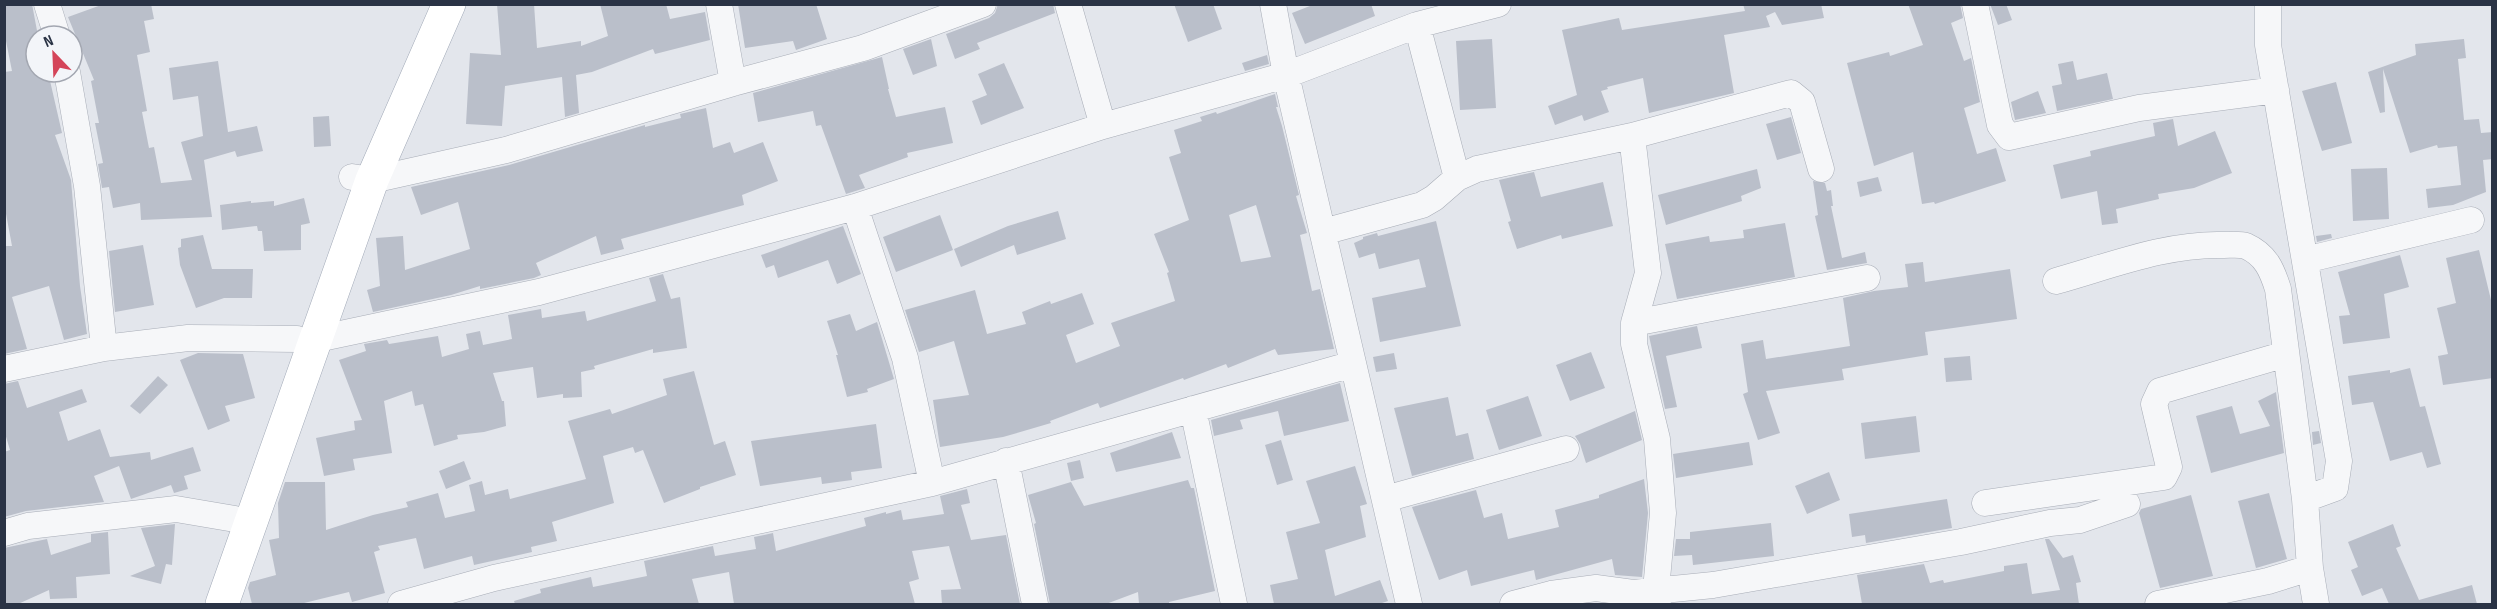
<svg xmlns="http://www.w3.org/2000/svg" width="2497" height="609" font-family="'Sofia Sans Condensed',sans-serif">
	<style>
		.building { fill: #babfca; fill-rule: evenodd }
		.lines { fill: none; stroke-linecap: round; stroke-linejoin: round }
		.minor-casing { stroke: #a8adb7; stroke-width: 27 }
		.major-casing { stroke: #a2aab8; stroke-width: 34 }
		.minor { stroke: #f6f7f9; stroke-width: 26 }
		.major { stroke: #fff; stroke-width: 33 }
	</style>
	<rect width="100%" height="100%" fill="#e3e6ec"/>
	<path class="building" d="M4,4H32L38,36H36V72H48L62,133L55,135L71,180L80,286L87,334L64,340L49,286L12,297L27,349L4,354V246H12L4,203V72L12,71L4,31Z
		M104,4H151L154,19L144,21L150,52L137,55L147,111L142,112L149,148L154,147L161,183L192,180L181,142L203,136L198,96L173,100L169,68L218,61L228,132L257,126L263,151L237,157L235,151L204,160L212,217L141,220L140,203L113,208L109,187L102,188L98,164L103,163L95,123H99L91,81L94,80L68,17Z
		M497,4H534L537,48L581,41V46L608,36L600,4H666L670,19L705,12L710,40L655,54L653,49L592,72L576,75L579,113L565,117L562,77L505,86L502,126L466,124L470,53L501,55Z
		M738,4H816L827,39L796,50L793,41L745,48Z
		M998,4H1053L1055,13L977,43L980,49L955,59L946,34L989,18L995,13Z
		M1174,4H1213L1222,29L1188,42Z
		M1315,4H1371L1375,16L1305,44L1292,13Z
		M1743,4H1821L1824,18L1782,25L1775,12L1766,16L1770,27L1724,35L1734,93L1649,113L1643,78L1607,87L1608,89L1601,91L1609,112L1584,121L1582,115L1555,125L1548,106L1577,95L1562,30L1619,18L1622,30L1745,11Z
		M1908,4H1960L1963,18L1951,23L1964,61L1971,58L1980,102L1964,108L1977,154L1996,148L2006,181L1935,204L1934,202L1922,204L1913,152L1874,166L1847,63L1889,52L1890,56L1923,45Z
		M1990,4H2006L2012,20L1998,25Z
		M931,39L937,66L913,75L903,49Z
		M1492,39L1496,108L1460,110L1456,41Z
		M2464,39L2466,58L2458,59L2464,120L2479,119L2481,133L2493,132V159L2483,160L2486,192L2453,205L2428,208L2426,189L2461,185L2457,146L2438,148L2437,145L2410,153L2383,69L2385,112L2380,113L2368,72L2416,55L2415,44Z
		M1267,55L1269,64L1245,71L1242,63Z
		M882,57L889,89H888L896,117L945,107L953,143L907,153L908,157L859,175L865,188L846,194L821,125L816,126L813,111L758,122L753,93Z
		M2073,61L2077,80L2107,73L2113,99L2057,111L2052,86L2062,84L2058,64Z
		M1004,63L1024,108L981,125L972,101L987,95L978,74Z
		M2336,82L2352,143L2322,151L2302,91Z
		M2038,91L2046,113L2015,120L2011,102Z
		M1275,94L1278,107H1276L1282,126L1299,195L1296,196L1307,233L1300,235L1312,291L1320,289L1334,349L1278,355L1275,349L1228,368L1226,364L1184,380L1183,378L1100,408L1098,403L1050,421L1051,423L1003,437L940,447L933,400L969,395L954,341L919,352L905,310L975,290L987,334L1026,324L1022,312L1050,301L1051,304L1082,293L1094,324L1066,335L1076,363L1120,346L1111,323L1175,301L1167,273L1169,272L1154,234L1189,220L1169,157L1181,153L1174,130L1202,121L1200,117L1216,112L1217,114ZM1256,205L1271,257L1241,262L1229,215Z
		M706,108L713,148L730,142L734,153L763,142L778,181L742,195L744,205L621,239L624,249L601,255L596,236L536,263L541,275L534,278L480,289V286L451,295L373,312L367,290L380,286L376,238L403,236L405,270L470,249L458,202L421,215L411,187L509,165L645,125V127L681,118L680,114Z
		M329,116L331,146L314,147L313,117Z
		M1791,117L1801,153L1777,160L1766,124Z
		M2173,119L2178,146L2215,131L2232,173L2194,188L2158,194L2159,199L2116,209L2118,223L2102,225L2097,191L2061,199L2053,165L2091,156L2090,151L2155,136L2153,123Z
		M2387,168L2389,219L2353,221L2351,169Z
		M1757,169L1761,188L1741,196L1742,201L1666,225L1658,195Z
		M1534,172L1541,197L1603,182L1613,226L1562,239L1561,235L1517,249L1508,222L1511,221L1499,180Z
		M1878,177L1882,191L1860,197L1857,182Z
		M1813,181L1825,183L1827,191L1831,190L1833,206H1831L1842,258L1865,252L1867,263L1827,270L1815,216L1818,215Z
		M304,198L310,223L301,225V250L264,251L262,231H258L257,226L222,230L220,205L251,201V203L274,201V206Z
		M1058,211L1066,239L1017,255L1014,245L961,267L954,249L1008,226Z
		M940,215L953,250L896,272L883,237Z
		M1436,221L1461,326L1380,342L1372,298L1426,287L1419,259L1379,269L1375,253L1359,258L1354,243L1363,239V237L1377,233L1378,236Z
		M1785,223L1795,277L1677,299L1665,244L1709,236L1710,242L1744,238L1743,230Z
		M843,226L861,274L837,284L828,260L778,278L774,265L766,268L761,255Z
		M2331,234L2332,238L2317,242L2316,236Z
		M203,235L212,269H253L252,298H224L196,308L180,265L178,248L181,247V239Z
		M143,245L154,305L115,312L109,251Z
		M2479,250L2491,300H2493V378L2443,385L2438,356L2448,354L2437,308L2456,303L2446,258Z
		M2400,255L2409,287L2384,294L2390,338L2343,344L2339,316L2350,315L2338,272Z
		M1923,262L1925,282L2010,269L2017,319L1925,332L1928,355L1842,369L1844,380L1766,391L1780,433L1758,440L1743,394L1748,392L1741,344L1763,340L1766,359L1850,346L1843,298L1874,291L1908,287L1905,264Z
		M663,274L671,299L680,297L687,348L653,353V349L594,366L595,369L581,372L582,397L563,398V394L537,398L533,367L493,373L502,401H504L506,426L484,432L457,435L458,439L434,446L423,404L415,406L412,391L384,401L392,453L353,459L355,470L324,476L316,438L355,430L354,421L362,420L339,360L366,351L364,344L387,340L389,344L438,336L442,357L469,349L466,334L480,331L483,345L512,339L508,315L541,309L542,318L585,311L587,321L656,301L649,278Z
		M850,314L856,331L877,322L894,379L867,389L868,392L847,397L836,355H838L827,321Z
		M1697,326L1702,348L1666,356L1677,407L1665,409L1649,336Z
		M1591,352L1605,388L1570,401L1556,365Z
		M198,353L243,354L255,398L225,406L230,421L208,430L180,360Z
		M1394,353L1397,369L1376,372L1373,357Z
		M1970,356L1972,380L1946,382L1944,358Z
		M2410,368L2420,407L2425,406L2441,464L2427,468L2422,452L2390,461L2373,402L2352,405L2348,376L2390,370V373Z
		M694,371L714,445L725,441L736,475L700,487V489L664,503L643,450L635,453L633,447L603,456L614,503L552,522L557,541L531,547L532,552L474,565L472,556L424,569L416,538L378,546L380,550L374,552L385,593L352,602L349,592L300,604H252L248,588L250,582L276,575L269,540L279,538L278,503L285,482H325L326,530L373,515L408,507L406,502L438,493L445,518L475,511L469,485L482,481L485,495L508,489L510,499L586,479L568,421L610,409L612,414L667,395L663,379Z
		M158,376L168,385L140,414L130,406Z
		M18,381L27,408L82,389L87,402L59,412L68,441L100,429L110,457L150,452L151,460L193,447L201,471L184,476L188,489L174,493L171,485L131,499L119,466L94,476L104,502L26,511L4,517V452L10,450L4,430V384Z
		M1340,383L1349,421L1284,436L1278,411L1240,420L1243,429L1214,436L1211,420Z
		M2276,392L2284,453L2211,473L2196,416L2232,406L2240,434L2270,426L2258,401Z
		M1528,396L1542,436L1499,450L1486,410Z
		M1448,397L1456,436L1468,433L1474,459L1412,476L1394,408Z
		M1635,411L1642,440L1586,463L1580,444L1575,436Z
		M1916,416L1920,452L1865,459L1861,423Z
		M876,424L882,468L851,472L852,480L822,484L821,477L760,486L751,441Z
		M2319,431L2321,443L2313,445L2312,432Z
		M1172,432L1181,458L1116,472L1110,453Z
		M1281,440L1293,480L1277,485L1265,445Z
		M1749,442L1753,465L1676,478L1673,454Z
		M1080,460L1084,478L1071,481L1067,463Z
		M464,461L471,479L446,489L439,471Z
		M1355,466L1367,504L1360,506L1366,537L1325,550L1335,596L1380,580L1388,601L1379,604H1274L1270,585L1298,579L1286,532L1320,523L1306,481Z
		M1829,472L1840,500L1807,514L1795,486Z
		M1644,479L1648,513L1642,577L1615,575L1612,559L1536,580L1534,570L1471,586L1467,570L1439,580L1412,507L1476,490L1484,518L1502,513L1508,539L1559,527L1555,510L1599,498V495Z
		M1188,480L1191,488H1194L1215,591L1169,602V604H1139L1138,592L1106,604H1050L1034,524L1036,523L1028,495L1071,482L1084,506Z
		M967,489L970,503L961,505L971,540L1006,535L1020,604H942L941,590L961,589L949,546L912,551L919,579L909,582L915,604H734L729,572L692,579L699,604H515L514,601L541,593L540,589L591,577L593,587L647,576L644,561L713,546L715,556L756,549L754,537L764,535L773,533L776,551L866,526L864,518L886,512V514L901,510L903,520L944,514L940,496Z
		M2269,493L2287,559L2256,568L2238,501Z
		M2191,495L2213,576L2160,588L2139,513L2141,509Z
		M1947,499L1952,528L1866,543L1865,535L1852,537L1849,514Z
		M1771,523L1774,556L1693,565L1692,555L1674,556L1676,539H1690V532Z
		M175,524L172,565L166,564L161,584L130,576L155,566L141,528Z
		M2393,524L2401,546L2396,548L2419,600L2472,585L2477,604H2389L2382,588L2362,596L2351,570L2358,567L2348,542Z
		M108,532L110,574L76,577L77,598L50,599L49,590L18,604H4V548L47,539L51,555L91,542V534Z
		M2045,539H2049L2063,558L2073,555L2081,582L2076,583L2079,604H1862L1857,575L1924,564L1930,583L1943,580L1944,583L2004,571V566L2027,563L2032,594L2060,590Z"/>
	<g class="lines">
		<defs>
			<path id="minor" d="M47,4L57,36
				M719,4L733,83
				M1068,4L1103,126
				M1273,4L1286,75L1409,604
				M1975,4L2000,125L2009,137L2139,108L2276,90
				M2268,4V45L2339,461L2335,488L2305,499
				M1417,25L1457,178
				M67,72L87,186L104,348
				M1632,136L1648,273L1634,323V344L1657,439L1663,513L1656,590L1658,604
				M352,177L372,180L506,150L733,83L863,48L983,4
				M855,207L905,358L932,483
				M1323,232L1422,205L1434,198L1457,178L1477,169L1632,136L1791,93L1802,102L1821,169
				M2305,260L2471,220
				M2056,281C2110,266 2167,243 2224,245C2231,245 2240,244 2246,246C2266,255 2272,270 2278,289L2305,499L2310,568L2316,604
				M1634,323L1867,278
				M317,339L539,292L855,207L1103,126L1286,75L1417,25L1498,4
				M4,369L104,348L188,338L297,339
				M1193,409L1234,604
				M1006,461L1035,604
				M1385,499L1566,449
				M1985,503L2164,477L2169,467L2154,404L2160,391L2286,354
				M4,533L28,526L176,509L235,519
				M401,604L494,578L932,483L1353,364
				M1513,604L1551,594L1596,588L1633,593L1713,585L1961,542L2050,523L2080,520L2127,504
				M2158,604L2268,581L2310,568"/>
			<path id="major" d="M222,604L372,180L449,4"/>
		</defs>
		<use href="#minor" class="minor-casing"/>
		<use href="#major" class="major-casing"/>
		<use href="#minor" class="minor"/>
		<use href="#major" class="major"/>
	</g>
	<rect width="2497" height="609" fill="none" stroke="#2a3345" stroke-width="12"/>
	<g transform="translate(54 54) rotate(337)"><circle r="28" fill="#f3f5f9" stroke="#a3a7b1" stroke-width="1.5"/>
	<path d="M0-4.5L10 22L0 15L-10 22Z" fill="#d44459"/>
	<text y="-9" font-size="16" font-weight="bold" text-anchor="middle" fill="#2a3345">N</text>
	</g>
</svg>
